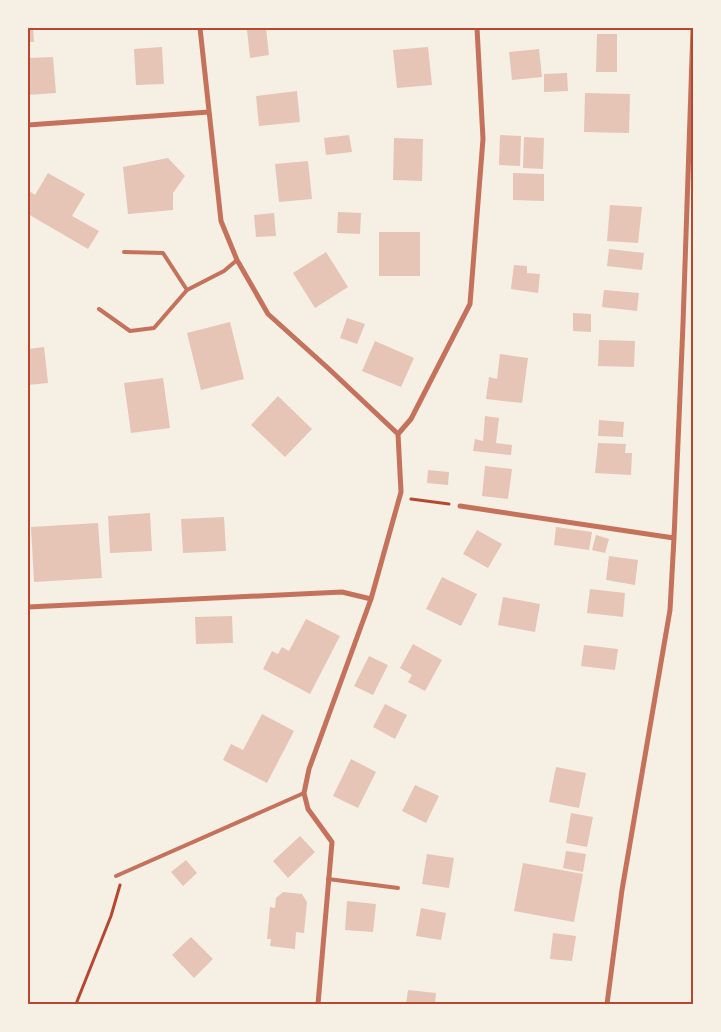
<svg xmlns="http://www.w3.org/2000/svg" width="721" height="1032" font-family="Overpass,sans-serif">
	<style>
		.building { fill: #e6c5b7 }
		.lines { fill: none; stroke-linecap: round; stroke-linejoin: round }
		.path { stroke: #b5482f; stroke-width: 3 }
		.service { stroke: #c5725c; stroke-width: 4 }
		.minor { stroke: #c5725c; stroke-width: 5 }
		.neatline { fill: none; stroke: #b5482f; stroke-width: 2 }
	</style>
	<rect width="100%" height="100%" fill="#f6efe4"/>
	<path class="building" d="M28,28H33L34,42H28Z
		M266,28L269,55L250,58L247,30Z
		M597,34H617V72H596Z
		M162,47L164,84L136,85L134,49Z
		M428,47L432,85L397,88L393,50Z
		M539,49L542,77L512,80L509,52Z
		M53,57L56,93L28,95V58Z
		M567,73L568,91L544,92V74Z
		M297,91L300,122L259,126L256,96Z
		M585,93L630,94L629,133L584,132Z
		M349,135L352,152L326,155L324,138Z
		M500,135L521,136L520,166L499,165Z
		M524,137L544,138L543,169L523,168Z
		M394,138L423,139L422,181L393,180Z
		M168,158L185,176L173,193V210L128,214L123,167Z
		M308,161L312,199L279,202L275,164Z
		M48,173L85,194L72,216L99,231L88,249L28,214V190L35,195Z
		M513,173L544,174V201L513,200Z
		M610,205L642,207L638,243L607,241Z
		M338,212L361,213L360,234L337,233Z
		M274,213L276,236L256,237L254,215Z
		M379,232H420V276H379Z
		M609,249L644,253L642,270L607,266Z
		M326,252L348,287L315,308L293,273Z
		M514,265L527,266V273L540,274L538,293L511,289Z
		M604,290L639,293L637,311L602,307Z
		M573,313L591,314V332L573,331Z
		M347,318L365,324L357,344L340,338Z
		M230,322L244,379L201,390L187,333Z
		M599,340L635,341L634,367L598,366Z
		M375,341L414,358L401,387L362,371Z
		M44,347L48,383L28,385V349Z
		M500,354L528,358L522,403L486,399L489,377L497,379Z
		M163,378L170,428L131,433L124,383Z
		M278,396L312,429L285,457L251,425Z
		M485,416L499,418L496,443L512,445L511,455L473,451L475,439L483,441Z
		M599,420L624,422L623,437L598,436Z
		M598,443L626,444L625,453H632L631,475L595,473Z
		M485,466L512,469L508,499L482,496Z
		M428,470L449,472L448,485L427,483Z
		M150,513L152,551L110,553L108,516Z
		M224,517L226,551L183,553L181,519Z
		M98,523L102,578L34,582L31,527Z
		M556,527L592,532L589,550L554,545Z
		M477,530L502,544L488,568L463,554Z
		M596,535L609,539L605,553L592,550Z
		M609,556L638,560L635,585L606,580Z
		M442,577L477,594L461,626L426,609Z
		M590,589L625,593L623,617L587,613Z
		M503,597L540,604L535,632L498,625Z
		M232,616L233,643L196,644L195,617Z
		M306,619L340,636L310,694L263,669L272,651L278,654L282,647L289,651Z
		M413,644L442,660L425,691L408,682L412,675L400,668Z
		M584,645L618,649L615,670L581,666Z
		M369,656L388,665L373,695L354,686Z
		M385,704L407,715L395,739L373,727Z
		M262,714L294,731L267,783L223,760L231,744L243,750Z
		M351,759L376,772L358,808L333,796Z
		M556,767L586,773L579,808L549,802Z
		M415,785L439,796L426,823L402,811Z
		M571,813L593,817L587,847L566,843Z
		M300,836L315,852L288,878L273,861Z
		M566,851L586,854L583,872L563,868Z
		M427,854L454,858L449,888L422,884Z
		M186,860L197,873L183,886L171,872Z
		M523,863L583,874L574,922L514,911Z
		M283,892L302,894L307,902L304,933L296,932L295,949L270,946L271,939H267L270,907L275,908L276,898Z
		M347,901L376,904L373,932L345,930Z
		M421,908L446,913L441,940L416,936Z
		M553,933L576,936L572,961L550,959Z
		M191,937L213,959L194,978L172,955Z
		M408,990L436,993L435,1004H406Z"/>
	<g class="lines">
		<path class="path" d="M411,499L449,504
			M76,1004L111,916L120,885"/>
		<path class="service" d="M187,290L224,271L237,260
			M99,309L130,331L154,328L187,290L163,253L124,252
			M116,876L304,793
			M328,879L398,888"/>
		<path class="minor" d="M200,28L221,221L237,260L268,314L329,369L398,434
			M28,125L209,112
			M460,506L674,538
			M28,607L342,592L371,599
			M318,1004L332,842L308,809L304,793L309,769L371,599L401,492L398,434L411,419L470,304L483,139L477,28
			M607,1004L622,890L670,610L674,538L683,324L693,28"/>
	</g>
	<rect width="721" height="1032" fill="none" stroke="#f6efe4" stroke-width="58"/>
	<rect x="29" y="29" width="663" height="974" class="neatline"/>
</svg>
